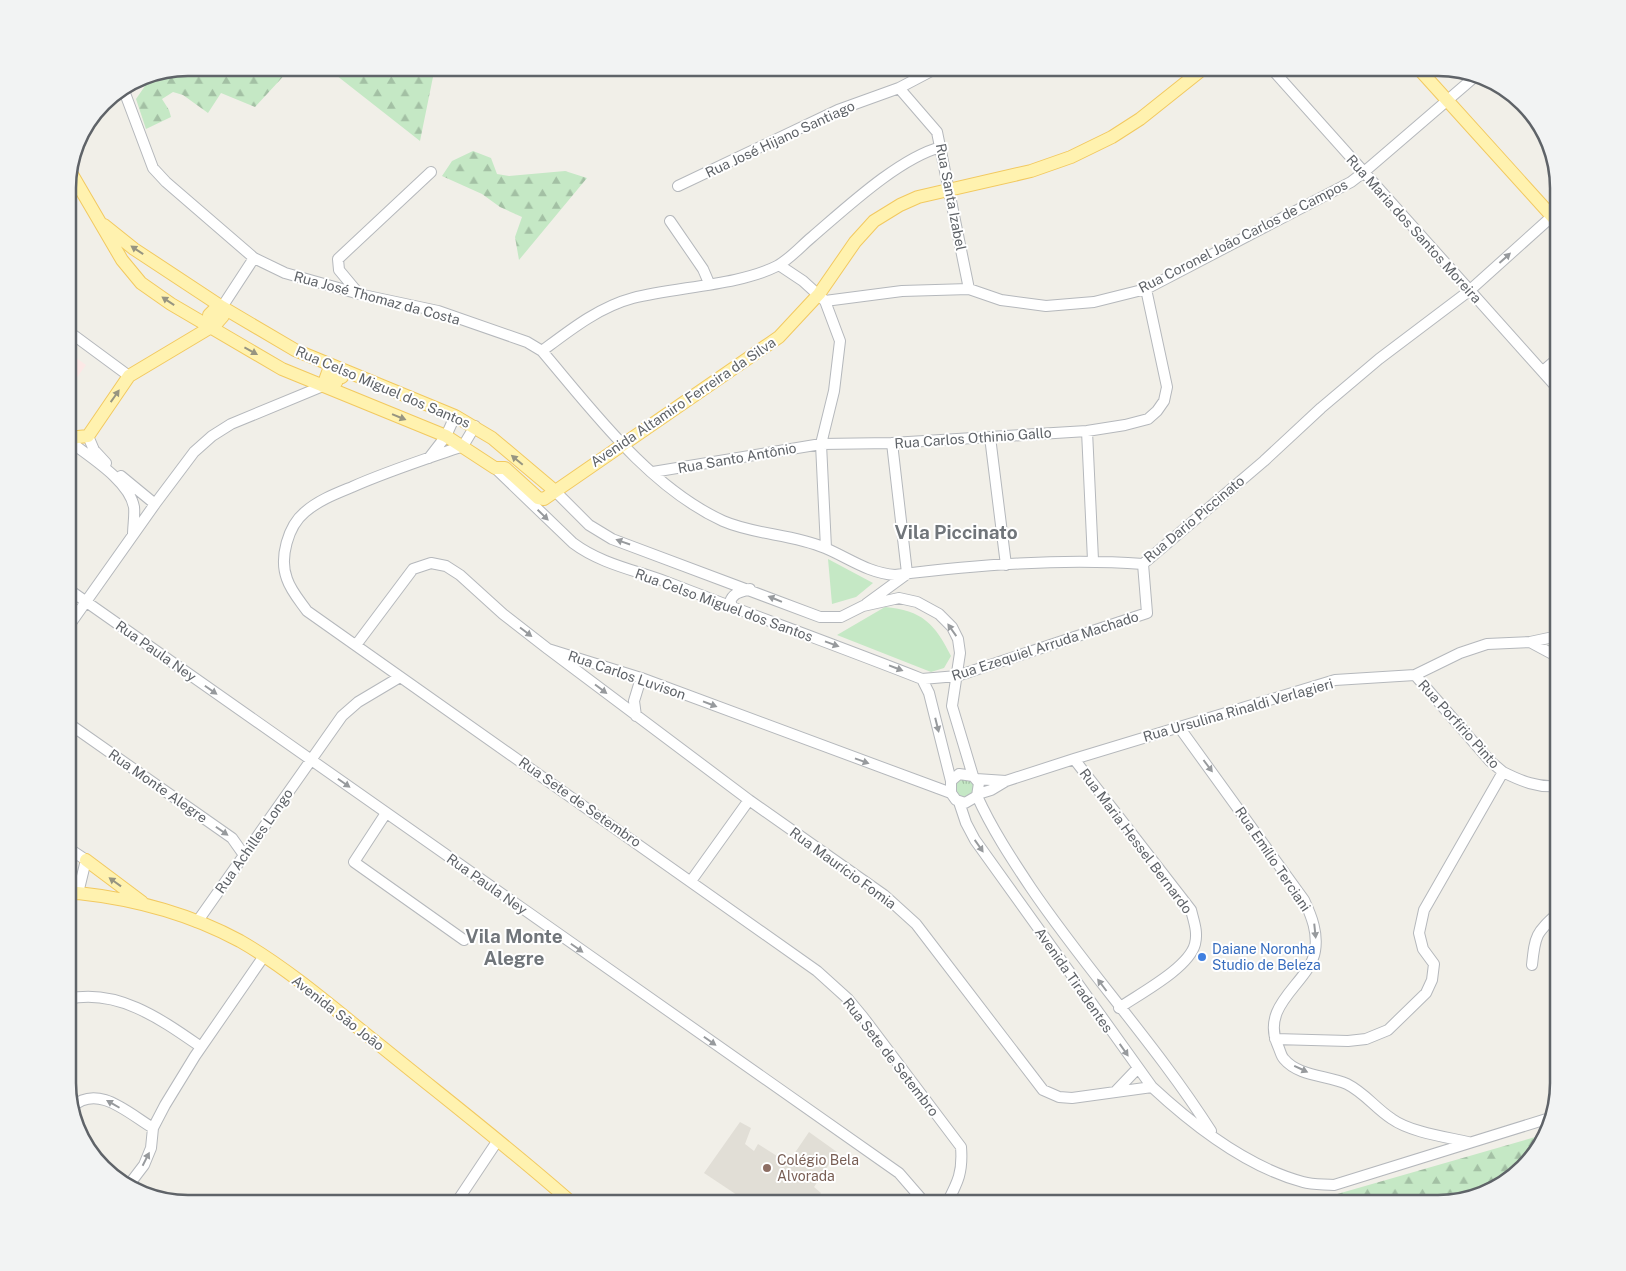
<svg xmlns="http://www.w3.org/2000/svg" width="1626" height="1271" font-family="'Public Sans',sans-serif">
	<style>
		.education { fill: #e1ded6 }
		.medical { fill: #fce8e6 }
		.grass { fill: url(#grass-tufts) }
		.forest { fill: url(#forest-firs) }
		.park { fill: #c5e8c5 }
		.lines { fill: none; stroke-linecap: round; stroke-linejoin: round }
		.minor-casing { stroke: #b5b8bc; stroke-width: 12 }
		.major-casing { stroke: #f2c960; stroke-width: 14 }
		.minor { stroke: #fff; stroke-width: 10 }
		.major { stroke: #fff2af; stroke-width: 12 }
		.oneway { fill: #979581 }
		.oneway2 { fill: #979a9d }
		.shop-dot { fill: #3f7fe0; stroke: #fff; stroke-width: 2 }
		.education-dot { fill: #8d6e63; stroke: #fff; stroke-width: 2 }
		.labels { text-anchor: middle; stroke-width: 4; stroke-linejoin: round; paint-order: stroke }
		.street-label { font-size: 14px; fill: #5f6368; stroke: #fff }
		.shop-label { font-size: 14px; fill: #366cbe; stroke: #fff; text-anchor: start }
		.education-label { font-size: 14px; fill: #785e54; stroke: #fff; text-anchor: start }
		.district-label { font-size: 19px; font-weight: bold; fill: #70757a; stroke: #fff }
		.rim { fill: none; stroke: #5f6368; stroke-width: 2.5 }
	</style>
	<defs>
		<pattern id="grass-tufts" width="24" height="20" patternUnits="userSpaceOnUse" patternTransform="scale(1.25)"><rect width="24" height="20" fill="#c5e8c5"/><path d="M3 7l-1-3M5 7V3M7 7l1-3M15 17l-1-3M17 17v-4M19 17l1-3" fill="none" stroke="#a3c0a4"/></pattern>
		<pattern id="forest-firs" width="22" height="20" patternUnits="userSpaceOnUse" patternTransform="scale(1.25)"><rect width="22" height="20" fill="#c5e8c5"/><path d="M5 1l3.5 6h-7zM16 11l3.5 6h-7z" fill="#a3c0a4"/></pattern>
	</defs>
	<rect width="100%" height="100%" fill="#f1efe8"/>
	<path class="education" d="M740,1122L751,1128L745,1144L754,1151L758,1144L788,1163L809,1132L837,1152L814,1187L821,1193L814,1203H749L704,1173Z"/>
	<path class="medical" d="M68,352L86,365L73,383L68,379Z"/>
	<path class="grass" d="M963,777L975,783V793L963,799L955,793V783Z"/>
	<path class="forest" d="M188,68H291L255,107L221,93L208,113L183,95L173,92L162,99L169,110L171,117L146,129L136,99L145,86L142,77Z
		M327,68H449L434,72L420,141Z
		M473,151L491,158L497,174L509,176L565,171L587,178L519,260L515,237L522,217L500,207L482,194L442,176L452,161Z
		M1546,1134L1533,1157L1491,1191L1438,1203H1306Z
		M1216,1198L1245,1203H1212Z"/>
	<path class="park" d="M828,559L873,583L856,597L832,604Z
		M885,607C922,610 935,624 951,656L944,668L931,672L837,635Z"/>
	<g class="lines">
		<defs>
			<path id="minor" d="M1185,68L1193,76
				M1271,68L1558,389
				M123,88L153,168L166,182L254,258L285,273L363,295L438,311L527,342L542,351C570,330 599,307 633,298C676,287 740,285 777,266C790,259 801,246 812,237C846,208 899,158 941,147
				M899,88L937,132L969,289
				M678,186L838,110L899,88L937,68
				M670,221L703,269L709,283
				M779,265L803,281L825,301L840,341L834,391L821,444L826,548
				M359,294L339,270L338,259L431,172
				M825,301L902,291L969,289L1001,300L1046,306L1094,302L1146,289L1351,182L1364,172L1478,74
				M222,307L254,258
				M68,331L129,376
				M542,351C593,411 649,487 723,521C755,535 793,534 825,548C849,558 868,573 895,575C977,565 1061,558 1143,564L1264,461L1321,408L1379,359L1469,291L1558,211
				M1543,371L1558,358
				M475,426L463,446C426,459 388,471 352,487C335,494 319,500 305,512C288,526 279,558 287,579C291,591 300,601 307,611L817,971L848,999L863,1017L961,1147C963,1172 958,1182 947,1203
				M1087,431L1093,560
				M88,436L94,450L106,463
				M990,437L1006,565
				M68,440C88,456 129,480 134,507C135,515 133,526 133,535
				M892,443L907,573
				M429,458L446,436L455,416
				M495,468L573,543C601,564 635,570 667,582C752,615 838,646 922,679L957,676L1147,613L1143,564
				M653,472L821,444L892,443L1087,431L1125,425L1148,419L1157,411L1164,401L1167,387L1146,289
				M121,476L155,504
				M555,491L589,525L612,539L820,617H841L863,606L899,598L917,602L939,614L952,627L958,639L960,653L952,706L973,776
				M68,589L899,1173L925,1203
				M866,604L907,574
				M734,609L730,602C733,592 742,592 750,589
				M68,627L155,504L194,452L212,436L231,424L323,386
				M1530,642L1558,657
				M356,645L413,569L431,563L446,566L460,575L503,614L548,649L641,678L951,793
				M548,649L749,800L884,895L916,924L1043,1090L1059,1097L1072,1098L1152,1087
				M1415,675L1490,761L1503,772
				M922,679L929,693L951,781V793L956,800L965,803L977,796L979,783L973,776L959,774L951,781
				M636,716L634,701L641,678
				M68,723L232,838L244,855
				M1179,727L1304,900C1312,917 1318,933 1315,951C1310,983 1259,1004 1278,1046C1280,1050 1281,1056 1284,1059C1299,1077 1328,1075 1347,1084C1365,1093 1375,1108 1392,1119C1410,1132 1446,1137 1468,1142
				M1074,759L1191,910C1194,922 1198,932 1195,944C1189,968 1139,994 1119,1008
				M976,779L1006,781
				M978,794L991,790L1006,781L1074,759L1335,680L1415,675L1460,653L1487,644L1530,642L1558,636
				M977,796C992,829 1011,858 1031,888C1088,972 1157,1046 1211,1131
				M959,802L966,823L975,840L1152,1087C1194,1126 1247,1167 1303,1182C1313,1185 1324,1184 1334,1185L1553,1117
				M386,813L354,862L464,940
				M68,848L86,860L78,893
				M691,881L749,800
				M197,922L342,716L358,702L400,677
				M1532,965C1535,935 1536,933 1558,913
				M68,999C118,988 162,1020 201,1047
				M1275,1039L1348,1041L1366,1039L1388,1030L1426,993L1432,980L1434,964L1423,949L1419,933L1424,910L1503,772C1521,781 1538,788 1558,786
				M1116,1091L1137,1069
				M72,1107C98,1083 129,1114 153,1128
				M128,1186L144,1165L151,1148L153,1128L165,1105L195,1056L264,956
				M456,1203L498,1140"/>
			<path id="major" d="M1418,68L1558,223
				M70,171L122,260L141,283L171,304L282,369L446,436L495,468H505L538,498L544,499L779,337L819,294L855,242L874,221L900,205L918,197L1031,171L1071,157L1112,137L1140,119L1204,68
				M104,225L134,249L222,307L295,350L455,416L492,438L555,491
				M209,327V315L217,307H222
				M337,368C337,375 339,379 335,384L323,386L328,372C333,372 338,375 342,377
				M68,438L88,436L129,376L216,324L223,316L222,307
				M86,860L142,902
				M68,895L78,893C134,899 190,914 240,941C289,969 338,1012 382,1047C446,1099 511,1149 572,1203"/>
		</defs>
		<use href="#minor" class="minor-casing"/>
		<use href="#major" class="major-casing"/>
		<use href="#minor" class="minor"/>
		<use href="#major" class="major"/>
	</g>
	<defs><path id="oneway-solid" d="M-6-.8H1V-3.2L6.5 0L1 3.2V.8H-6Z" transform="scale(1.25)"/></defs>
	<g class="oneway">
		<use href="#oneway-solid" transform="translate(137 250) rotate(-146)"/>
		<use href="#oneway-solid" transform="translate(168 301) rotate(-146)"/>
		<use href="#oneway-solid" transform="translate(251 351) rotate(29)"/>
		<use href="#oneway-solid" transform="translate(115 396) rotate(-55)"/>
		<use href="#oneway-solid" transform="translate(399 417) rotate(22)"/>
		<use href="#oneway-solid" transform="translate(517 460) rotate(-140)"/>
		<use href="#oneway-solid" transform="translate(115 882) rotate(-144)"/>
	</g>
	<g class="oneway2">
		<use href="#oneway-solid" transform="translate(1505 258) rotate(-42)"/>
		<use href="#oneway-solid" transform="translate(543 515) rotate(44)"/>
		<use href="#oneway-solid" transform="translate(623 542) rotate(-161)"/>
		<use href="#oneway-solid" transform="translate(775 599) rotate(-158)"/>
		<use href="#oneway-solid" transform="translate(952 630) rotate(-125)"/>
		<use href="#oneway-solid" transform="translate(526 632) rotate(37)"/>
		<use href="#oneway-solid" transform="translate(832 644) rotate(20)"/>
		<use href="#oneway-solid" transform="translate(896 668) rotate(21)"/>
		<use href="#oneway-solid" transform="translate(601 689) rotate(37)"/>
		<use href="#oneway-solid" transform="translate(211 690) rotate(35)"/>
		<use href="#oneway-solid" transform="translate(710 704) rotate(21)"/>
		<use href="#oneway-solid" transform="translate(937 725) rotate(76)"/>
		<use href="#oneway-solid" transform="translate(862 761) rotate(20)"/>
		<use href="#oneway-solid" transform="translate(1208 766) rotate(53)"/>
		<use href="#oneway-solid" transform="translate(344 783) rotate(35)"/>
		<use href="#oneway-solid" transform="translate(222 831) rotate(35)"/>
		<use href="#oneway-solid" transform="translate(979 846) rotate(55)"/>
		<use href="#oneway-solid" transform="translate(1315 931) rotate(84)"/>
		<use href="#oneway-solid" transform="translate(577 948) rotate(35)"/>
		<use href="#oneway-solid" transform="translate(1102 985) rotate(-127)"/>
		<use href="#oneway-solid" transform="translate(710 1041) rotate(35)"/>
		<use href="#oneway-solid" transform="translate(1124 1050) rotate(55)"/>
		<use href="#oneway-solid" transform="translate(1301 1069) rotate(25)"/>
		<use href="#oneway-solid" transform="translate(113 1104) rotate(-150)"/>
		<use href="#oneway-solid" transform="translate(146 1159) rotate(-63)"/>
	</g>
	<circle class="shop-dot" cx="1202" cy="957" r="5"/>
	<circle class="education-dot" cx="767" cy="1168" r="5"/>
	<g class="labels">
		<g class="street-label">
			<text transform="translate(780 139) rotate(-25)" y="5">Rua José Hijano Santiago</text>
			<text transform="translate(951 197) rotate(79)" y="5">Rua Santa Izabel</text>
			<text transform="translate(1414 229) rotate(48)" y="5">Rua Maria dos Santos Moreira</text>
			<text transform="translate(1243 236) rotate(-27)" y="5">Rua Coronel João Carlos de Campos</text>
			<text transform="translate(377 298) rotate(15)" y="5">Rua José Thomaz da Costa</text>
			<text transform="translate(383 387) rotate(23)" y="5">Rua Celso Miguel dos Santos</text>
			<text transform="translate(683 402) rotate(-34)" y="5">Avenida Altamiro Ferreira da Silva</text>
			<text transform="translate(973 438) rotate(-4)" y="5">Rua Carlos Othinio Gallo</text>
			<text transform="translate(737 458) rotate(-10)" y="5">Rua Santo Antônio</text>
			<text transform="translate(1194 519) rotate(-40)" y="5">Rua Dario Piccinato</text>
			<text transform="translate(724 605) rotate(20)" y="5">Rua Celso Miguel dos Santos</text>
			<text transform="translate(1045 646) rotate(-18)" y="5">Rua Ezequiel Arruda Machado</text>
			<text transform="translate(156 651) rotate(35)" y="5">Rua Paula Ney</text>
			<text transform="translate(627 675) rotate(19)" y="5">Rua Carlos Luvison</text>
			<text transform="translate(1238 710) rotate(-16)" y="5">Rua Ursulina Rinaldi Verlagieri</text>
			<text transform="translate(1459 724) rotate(48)" y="5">Rua Porfírio Pinto</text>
			<text transform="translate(158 786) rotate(35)" y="5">Rua Monte Alegre</text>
			<text transform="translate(580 802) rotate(35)" y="5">Rua Sete de Setembro</text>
			<text transform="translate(254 841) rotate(-55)" y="5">Rua Achilles Longo</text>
			<text transform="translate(1136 841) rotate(53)" y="5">Rua Maria Hessel Bernardo</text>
			<text transform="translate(1273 859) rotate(56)" y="5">Rua Emílio Terciani</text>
			<text transform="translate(843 868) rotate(36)" y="5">Rua Maurício Fomia</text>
			<text transform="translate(487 884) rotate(35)" y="5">Rua Paula Ney</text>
			<text transform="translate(1074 980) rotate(55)" y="5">Avenida Tiradentes</text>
			<text transform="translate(338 1013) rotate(38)" y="5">Avenida São João</text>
			<text transform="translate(891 1057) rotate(52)" y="5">Rua Sete de Setembro</text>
		</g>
		<g class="shop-label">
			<text x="1212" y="954">Daiane Noronha<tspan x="1212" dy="16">Studio de Beleza</tspan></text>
		</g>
		<g class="education-label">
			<text x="777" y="1165">Colégio Bela<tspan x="777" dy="16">Alvorada</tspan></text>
		</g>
		<g class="district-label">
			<text x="956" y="539">Vila Piccinato</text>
			<text x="514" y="943">Vila Monte<tspan x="514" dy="22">Alegre</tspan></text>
		</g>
	</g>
	<path d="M0 0H1626V1271H0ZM188 76H1438A112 112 0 0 1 1550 188V1083A112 112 0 0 1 1438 1195H188A112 112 0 0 1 76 1083V188A112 112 0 0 1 188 76Z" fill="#f2f3f3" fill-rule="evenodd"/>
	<path class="rim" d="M188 76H1438A112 112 0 0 1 1550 188V1083A112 112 0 0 1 1438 1195H188A112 112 0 0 1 76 1083V188A112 112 0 0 1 188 76Z"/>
</svg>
